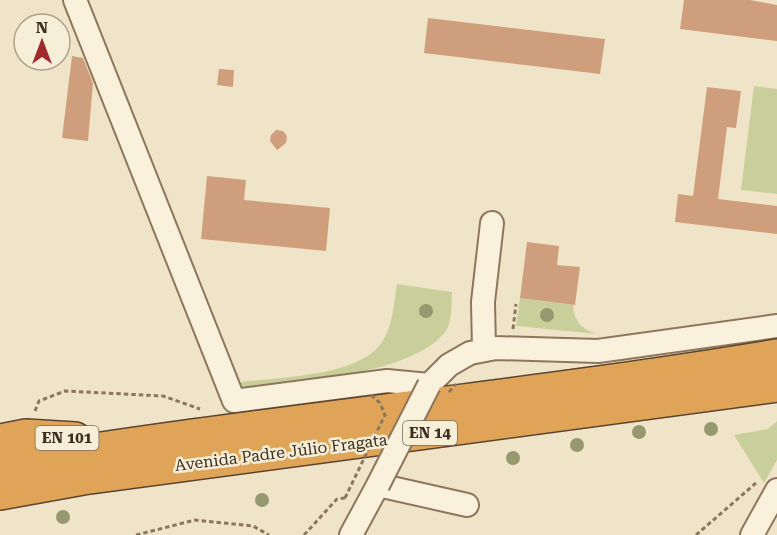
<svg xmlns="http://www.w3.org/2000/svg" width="777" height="535" font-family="'Roboto Serif',serif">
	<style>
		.green { fill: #c9cf9b }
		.building { fill: #cf9f7d }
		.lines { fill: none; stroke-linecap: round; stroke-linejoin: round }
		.minor-casing { stroke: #8d765c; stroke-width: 26 }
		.highway-casing { stroke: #5b4430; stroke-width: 36 }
		.path { stroke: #8d765c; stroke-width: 3; stroke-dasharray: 4.5 3; stroke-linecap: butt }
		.minor { stroke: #faf1dc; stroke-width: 22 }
		.highway { stroke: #e0a458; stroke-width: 33 }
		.minor-bridge-casing { stroke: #8d765c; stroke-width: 26; stroke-linecap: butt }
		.path-bridge { stroke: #8d765c; stroke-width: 3; stroke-dasharray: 4.5 3; stroke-linecap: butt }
		.minor-bridge { stroke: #faf1dc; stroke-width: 22 }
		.tree { fill: #96986f }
		.labels { text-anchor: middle; stroke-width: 5; stroke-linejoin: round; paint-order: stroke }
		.shield { fill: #f7eed8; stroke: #756857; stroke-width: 1.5 }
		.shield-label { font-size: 15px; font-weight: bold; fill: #3d2e20 }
		.street-label { font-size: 16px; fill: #3d2e20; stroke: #f7eed8 }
	</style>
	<rect width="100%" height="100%" fill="#f0e4c8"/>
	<path class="green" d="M754,86L777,89V194L741,190Z
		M397,284L452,292C451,304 453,322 445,332C409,377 291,381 235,388L233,383C273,377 359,378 382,342C393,325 394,303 397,284Z
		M520,298L573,305C574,322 582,329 597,334L516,326Z
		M777,421V460L764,483L734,435L768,429Z"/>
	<path class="building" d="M684,0H750L777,5V41L680,29Z
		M428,18L605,39L600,74L424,53Z
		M72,56L83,58L93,83L88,141L62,138Z
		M219,69L234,70L233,87L217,85Z
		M707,87L741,91L736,128L727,127L718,199L777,206V234L675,222L678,194L693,196Z
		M276,130L283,131L287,136L286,143L277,150L270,141L271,135Z
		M207,176L246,180L244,200L330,208L326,251L201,239Z
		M527,242L559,246L557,265L580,267L575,305L520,298Z"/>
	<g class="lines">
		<defs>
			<path id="minor" d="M75,0L234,401L387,381L429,385L449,365L470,353L496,348L598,351L777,326
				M484,350L483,302L492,223
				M351,535L378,485L467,505
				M752,535L777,490"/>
			<path id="highway" d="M0,441L26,436L75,439
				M0,465C258,422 519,399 777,356
				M0,493L83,478L777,385"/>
		</defs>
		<use href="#minor" class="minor-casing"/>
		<use href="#highway" class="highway-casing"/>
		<path class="path" d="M513,329L516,304
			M35,411L39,401L65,391L163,396L200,409
			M136,535L195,520L253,526L269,535
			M304,535L337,499L345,498
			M696,535L756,483"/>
		<use href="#minor" class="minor"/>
		<use href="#highway" class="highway"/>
		<defs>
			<path id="minor-bridge" d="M378,485L429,385"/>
		</defs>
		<use href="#minor-bridge" class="minor-bridge-casing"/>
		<path class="path-bridge" d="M449,392L456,384
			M345,498L385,415L380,403L369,393"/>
		<use href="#minor-bridge" class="minor-bridge"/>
	</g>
	<g class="tree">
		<circle cx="426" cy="311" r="7"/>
		<circle cx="547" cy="315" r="7"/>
		<circle cx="711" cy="429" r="7"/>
		<circle cx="639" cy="432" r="7"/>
		<circle cx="577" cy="445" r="7"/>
		<circle cx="513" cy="458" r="7"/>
		<circle cx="262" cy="500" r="7"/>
		<circle cx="63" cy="517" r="7"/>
	</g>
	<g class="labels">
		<g class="shield">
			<rect x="403" y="421" width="54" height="24" rx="4.5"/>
			<rect x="35.5" y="426" width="63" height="24" rx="4.5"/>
		</g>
		<g class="shield-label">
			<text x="430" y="438">EN 14</text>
			<text x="67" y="443">EN 101</text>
		</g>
		<g class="street-label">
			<text transform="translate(281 452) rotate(-7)" y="6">Avenida Padre Júlio Fragata</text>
		</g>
	</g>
	<g transform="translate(42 42)"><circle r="28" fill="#f7eed8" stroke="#ada18e" stroke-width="1.5"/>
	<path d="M0-4.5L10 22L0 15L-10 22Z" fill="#9e2a2b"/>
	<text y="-9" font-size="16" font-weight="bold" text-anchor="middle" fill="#3d2e20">N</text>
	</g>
</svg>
